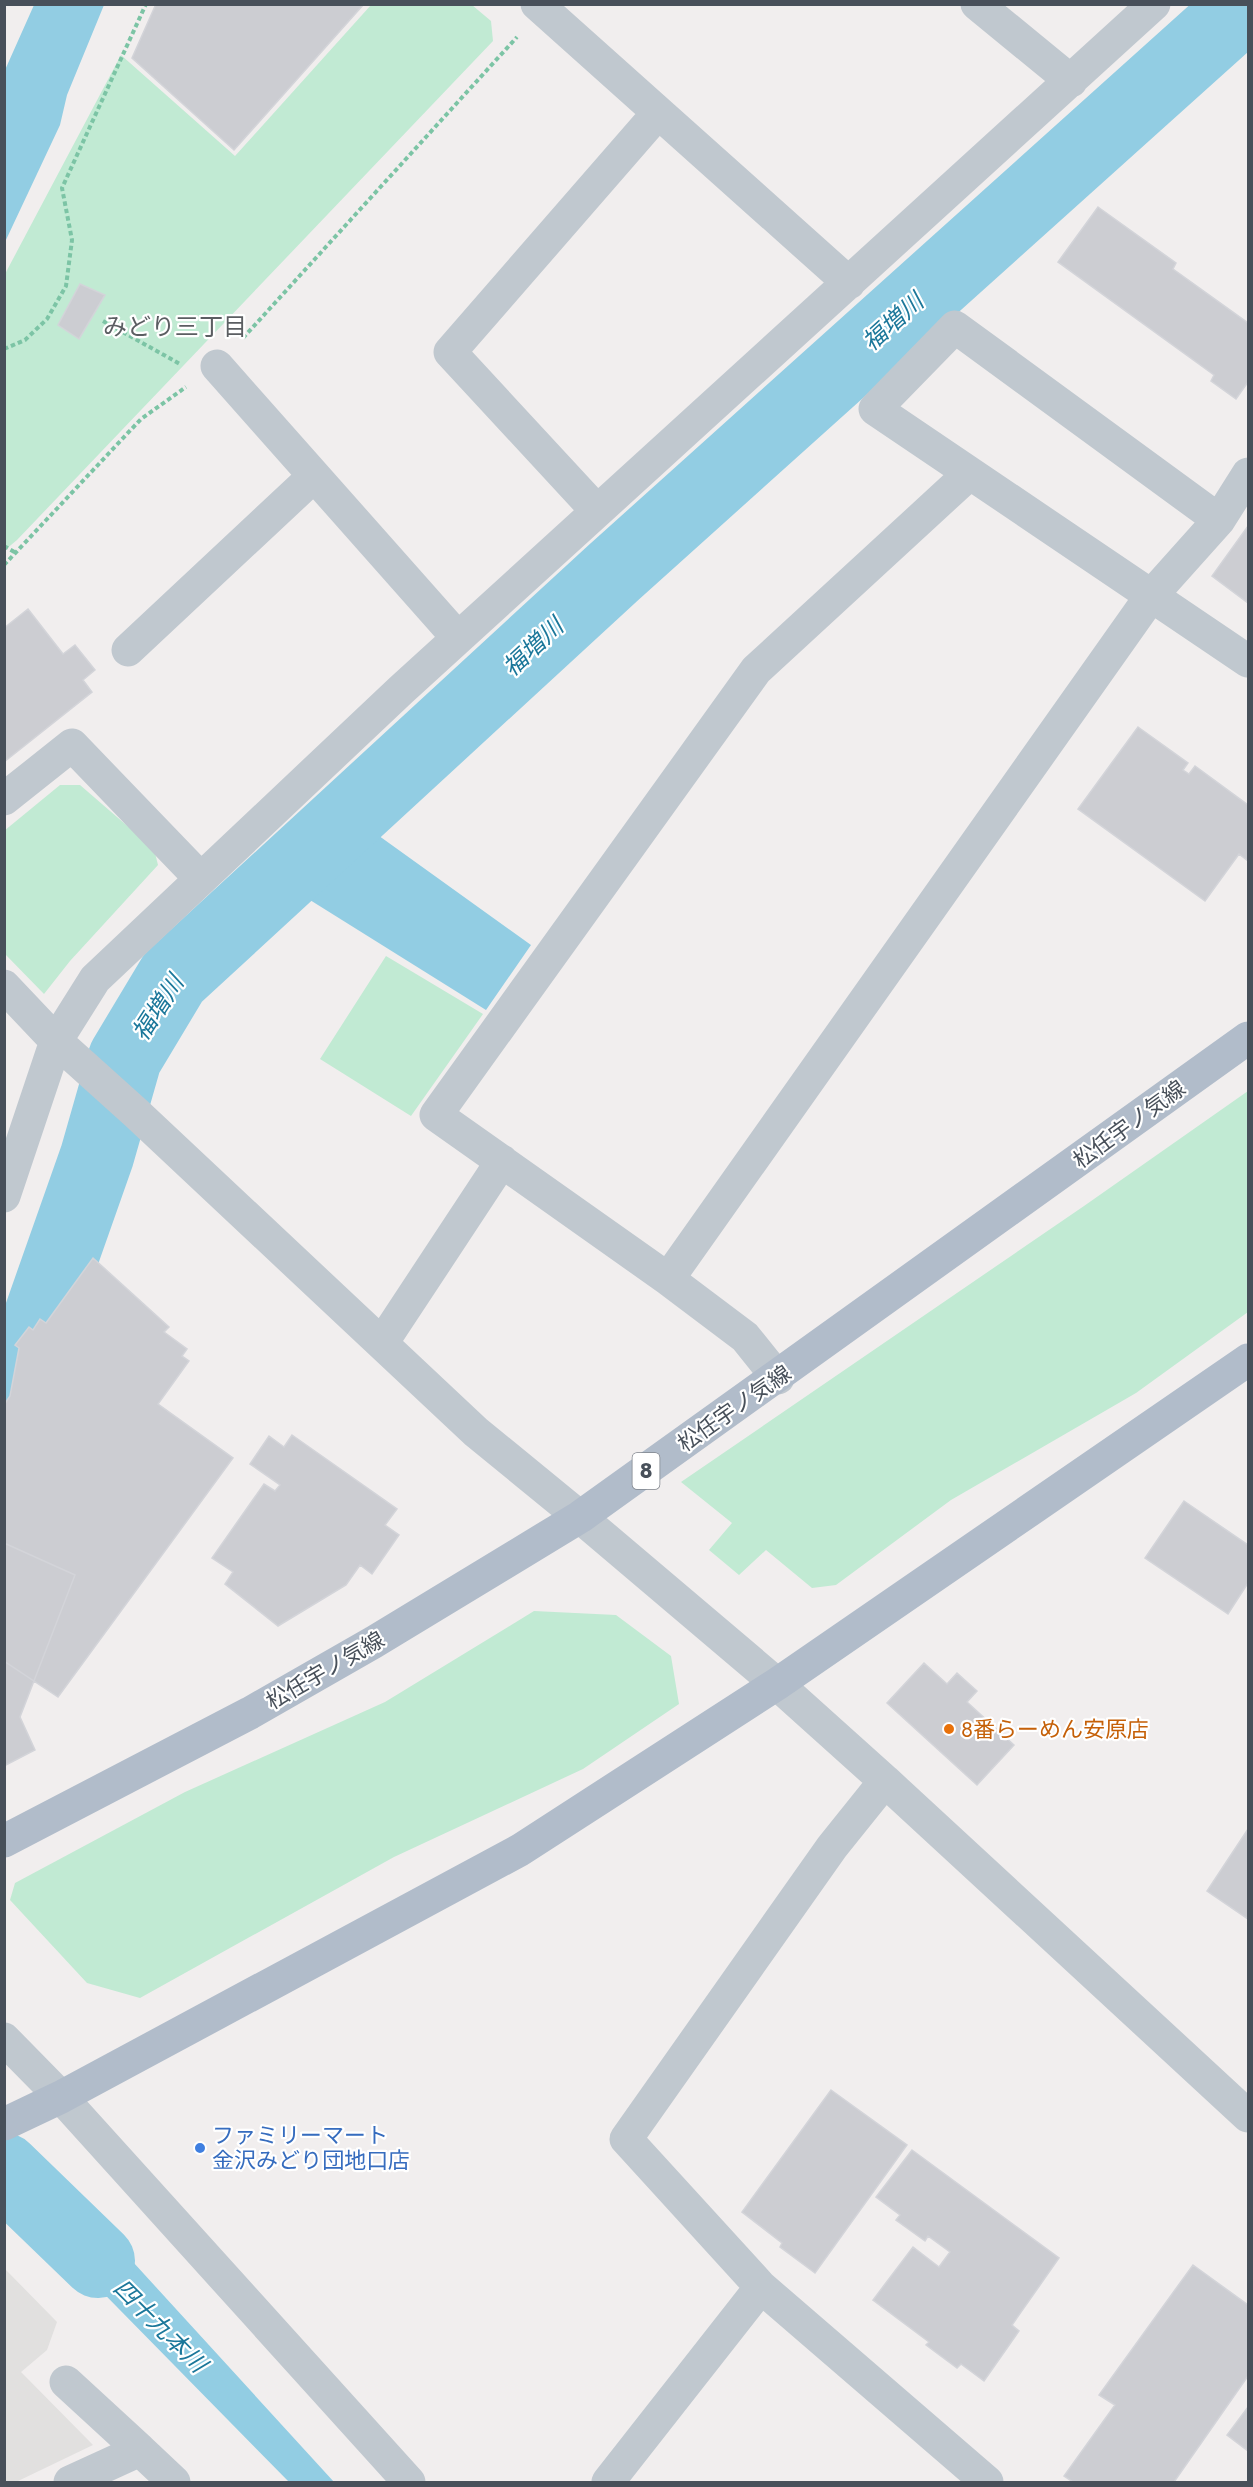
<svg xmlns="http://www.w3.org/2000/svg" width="1253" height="2487" font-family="Jost,'Noto Sans JP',sans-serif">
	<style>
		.education { fill: #e1e0df }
		.green { fill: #c1ead3 }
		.water { fill: #92cde3 }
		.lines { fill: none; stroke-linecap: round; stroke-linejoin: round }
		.river { stroke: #92cde3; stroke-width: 74 }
		.building { fill: #cccdd2; stroke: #d3d4d9; stroke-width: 1.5 }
		.path { stroke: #7cc4a5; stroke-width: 4; stroke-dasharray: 4.5 3; stroke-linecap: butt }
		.minor { stroke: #c0c8cf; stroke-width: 33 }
		.major { stroke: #b1bcca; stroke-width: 33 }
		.food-dot { fill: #e8710a; stroke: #fff; stroke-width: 2 }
		.shop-dot { fill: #3f7fe0; stroke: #fff; stroke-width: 2 }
		.labels { text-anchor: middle; stroke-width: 4.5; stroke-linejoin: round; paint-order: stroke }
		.shield { fill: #fff; stroke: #7f848c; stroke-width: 1.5 }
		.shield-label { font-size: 21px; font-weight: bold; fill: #48505a }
		.street-label { font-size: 22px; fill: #48505a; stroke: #fff }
		.food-label { font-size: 22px; fill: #c56008; stroke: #fff; text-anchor: start }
		.shop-label { font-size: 22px; fill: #366cbe; stroke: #fff; text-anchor: start }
		.water-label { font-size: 24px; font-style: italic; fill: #1b779a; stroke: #fff }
		.neighbourhood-label { font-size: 24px; fill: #5b5e62; stroke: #fff }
	</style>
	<rect width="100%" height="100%" fill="#f1eeee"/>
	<path class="education" d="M5,2269L57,2322L47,2350L21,2372L93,2445L16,2482H5Z"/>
	<path class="green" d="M371,5H472L491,21L493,41L17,540L5,550V274L121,55L235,156Z
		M60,785H80L154,849L158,865L70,961L44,994L5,954L4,831Z
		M386,956L483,1014L411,1116L320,1059Z
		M1248,1091V1312L1136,1393L951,1500L836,1585L812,1588L766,1550L739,1575L709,1550L732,1523L681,1482L1084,1206Z
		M534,1611L616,1615L671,1656L679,1704L583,1769L394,1857L140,1998L87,1983L10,1900L15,1883L185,1792L385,1702Z"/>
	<path class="water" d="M34,5H104L67,95L60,125L5,242V70Z
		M375,833L531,945L486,1010L302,895Z
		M5,2190L70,2193L334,2482H289L5,2193Z"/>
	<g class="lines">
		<path class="river" d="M5,1417L97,1156L125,1058L173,978L613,573L1246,4
			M4,2170L98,2261"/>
	</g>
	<path class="building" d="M156,4H364L234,150L132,58Z
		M1098,207L1176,263L1173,269L1248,323V382L1236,399L1211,381L1214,375L1058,262Z
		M80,284L105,295L79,339L58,325Z
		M1248,526V603L1212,576Z
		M28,609L63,654L75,645L95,670L83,680L92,692L4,762V628Z
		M1138,727L1188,763L1183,770L1189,774L1195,766L1248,805V861L1239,854L1205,901L1078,809Z
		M93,1258L169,1327L164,1332L187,1349L182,1356L189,1361L158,1404L233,1458L58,1697L4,1661V1405L10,1396L19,1348L15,1345L29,1327L33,1330L40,1319L46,1323Z
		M292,1435L397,1509L385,1525L399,1535L372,1574L360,1565L346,1585L278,1626L225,1584L233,1572L212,1558L264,1484L275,1491L280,1485L250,1464L269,1436L284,1447Z
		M1184,1501L1248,1545V1583L1228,1614L1145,1558Z
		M4,1543L75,1575L20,1717L35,1750L4,1766Z
		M4,1543L75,1575L20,1717L35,1750L4,1766Z
		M924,1663L947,1684L957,1673L977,1691L967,1702L1014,1745L977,1785L887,1703Z
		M1248,1829V1919L1207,1891Z
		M831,2090L907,2145L815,2273L780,2247L782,2243L742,2212Z
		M912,2150L1059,2258L1012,2325L1019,2331L984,2381L961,2364L957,2368L926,2345L929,2342L873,2300L913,2247L939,2267L950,2252L928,2236L925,2241L896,2220L900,2215L876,2197Z
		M1193,2265L1248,2305V2376L1174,2482H1073L1064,2476L1115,2405L1099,2395Z
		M1248,2407V2451L1227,2435Z"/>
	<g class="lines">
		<path class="path" d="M103,321L180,364
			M243,338L517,37
			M4,349L25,340L47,319L66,286L72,240L62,188L146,4
			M4,546L16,553
			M4,565L141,419L186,387"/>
		<path class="minor" d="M537,4L849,283
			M977,4L1071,81
			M217,366L458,638
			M597,511L450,352L658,113
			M1219,520L955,327L875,409L1248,661
			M128,650L314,476
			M4,799L72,745L201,879
			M4,986L56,1041L4,1196
			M668,1279L1151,596L1219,520L1248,474
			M382,1343L502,1161
			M778,1378L745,1337L668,1279L436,1115L756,670L969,474
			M885,1781L1248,2116
			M4,2039L61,2097L409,2482
			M761,2287L987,2482
			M66,2382L140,2450
			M70,2482L140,2450L174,2482
			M608,2482L761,2287L626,2139L832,1847L885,1781L777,1684L580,1517L476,1432L136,1113L56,1041L95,979L401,690L1154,4"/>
		<path class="major" d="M4,1841L250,1713L374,1642L580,1517L1248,1038
			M4,2124L61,2097L520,1850L777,1684L1248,1360"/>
	</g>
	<circle class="food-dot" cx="949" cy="1729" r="6"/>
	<circle class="shop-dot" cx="200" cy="2148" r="6"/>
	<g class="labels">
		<rect class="shield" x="632.5" y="1453" width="27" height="36" rx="4.5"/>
		<g class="shield-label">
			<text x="646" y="1478">8</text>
		</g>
		<g class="street-label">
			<text transform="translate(1129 1124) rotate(-36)" y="8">松任宇ノ気線</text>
			<text transform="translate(734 1408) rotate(-35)" y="8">松任宇ノ気線</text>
			<text transform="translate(325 1670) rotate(-30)" y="8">松任宇ノ気線</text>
		</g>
		<g class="food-label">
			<text x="961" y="1737">8番らーめん安原店</text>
		</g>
		<g class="shop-label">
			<text x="212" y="2143">ファミリーマート<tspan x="212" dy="25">金沢みどり団地口店</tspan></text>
		</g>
		<g class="water-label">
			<text transform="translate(893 322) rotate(-42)" y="8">福増川</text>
			<text transform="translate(533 647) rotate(-43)" y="8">福増川</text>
			<text transform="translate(158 1008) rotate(-57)" y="8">福増川</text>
			<text transform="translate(160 2326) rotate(45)" y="8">四十九本川</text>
		</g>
		<g class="neighbourhood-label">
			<text x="175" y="335">みどり三丁目</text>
		</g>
	</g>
	<rect width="1253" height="2487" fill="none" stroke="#48505a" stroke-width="12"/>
</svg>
